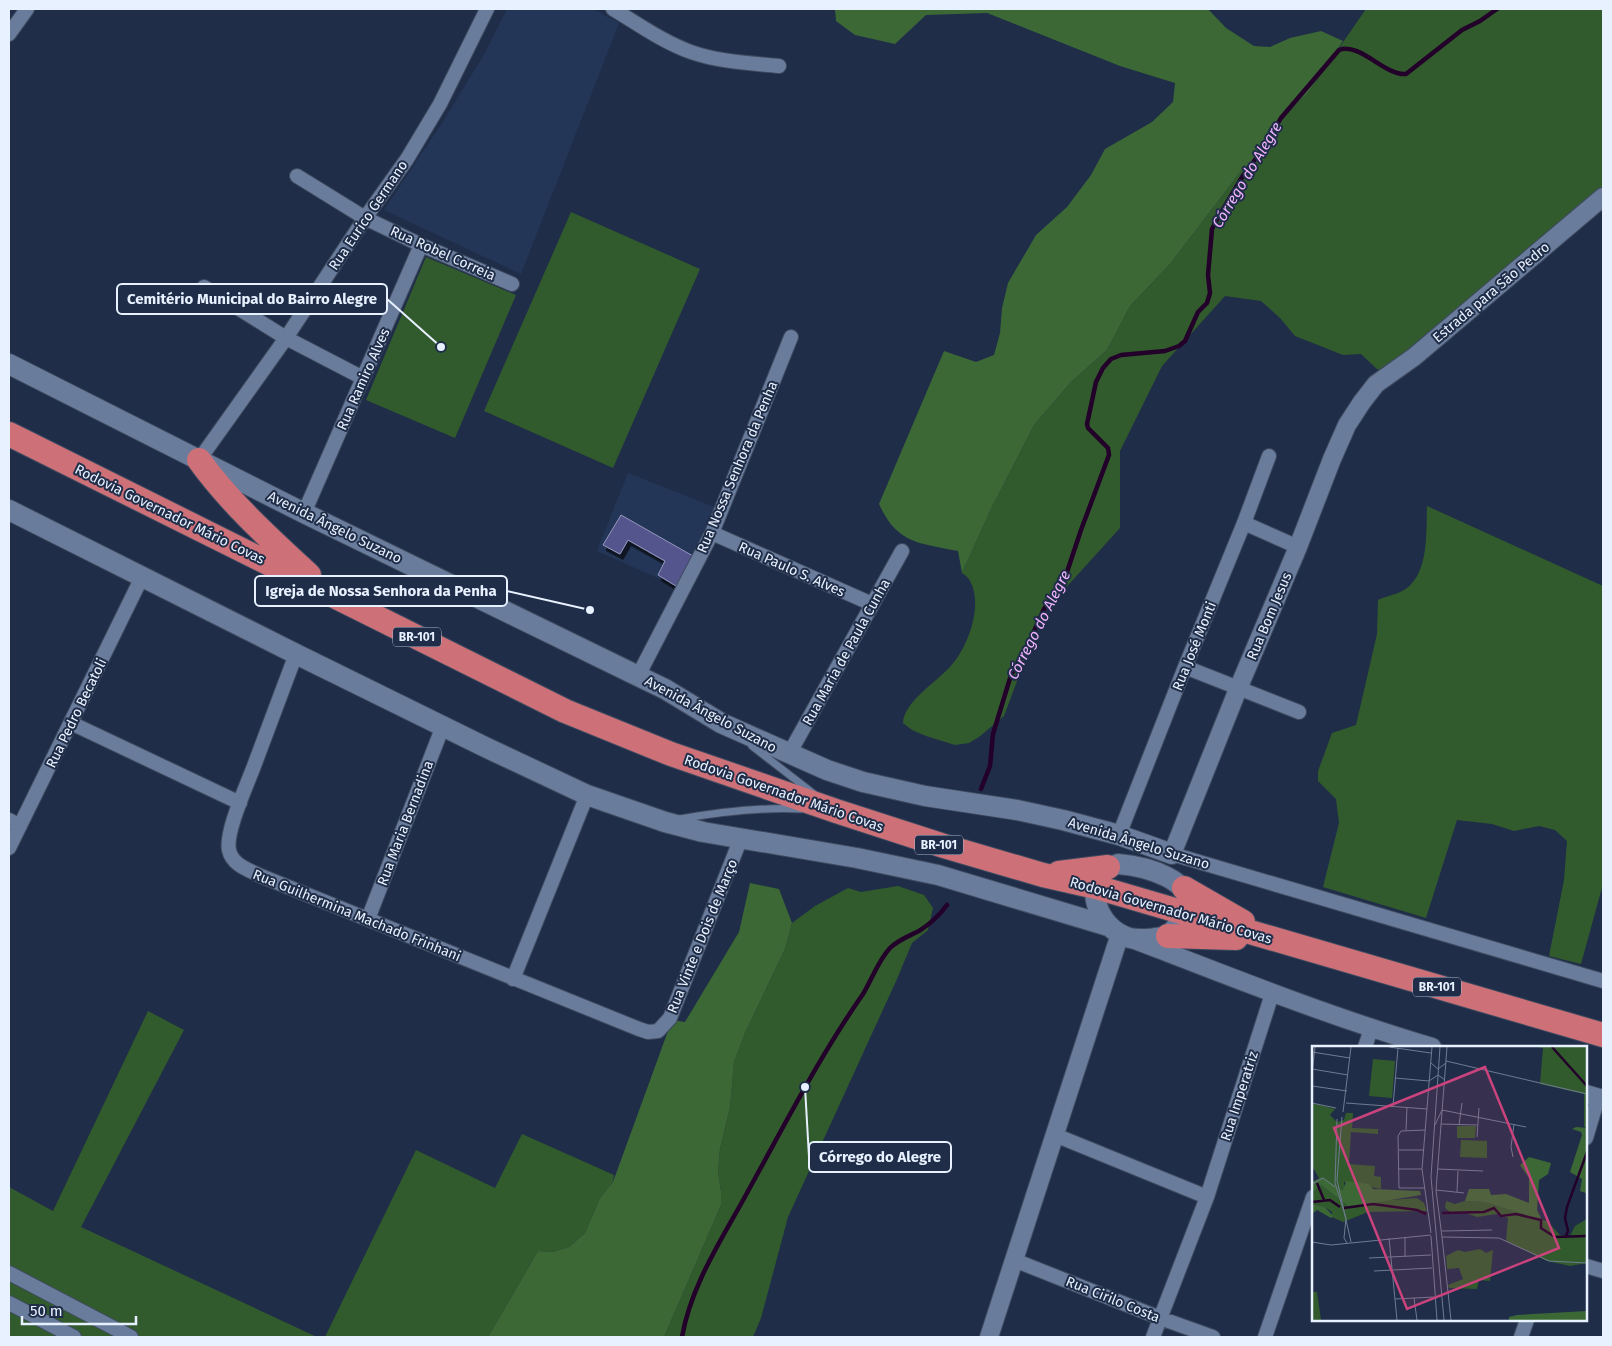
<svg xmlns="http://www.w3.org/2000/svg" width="1612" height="1346" font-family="'Fira Sans',sans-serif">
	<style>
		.built { fill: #243657 }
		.green { fill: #325b2d }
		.forest { fill: #3c6836 }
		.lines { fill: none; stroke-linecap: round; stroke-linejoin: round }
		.stream { stroke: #220029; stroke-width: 4.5 }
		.building { fill: #54558e; stroke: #9497bb; filter: url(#shadow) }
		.service-casing { stroke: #3e4a5f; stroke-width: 9 }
		.minor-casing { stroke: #3e4a5f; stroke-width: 16 }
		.tertiary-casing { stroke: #3e4a5f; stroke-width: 20 }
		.secondary-casing { stroke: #3e4a5f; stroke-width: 22 }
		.trunk-casing { stroke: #3e4a5f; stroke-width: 26 }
		.service { stroke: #6a7c9b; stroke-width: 7 }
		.minor { stroke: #6a7c9b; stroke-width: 14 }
		.tertiary { stroke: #6a7c9b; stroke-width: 18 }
		.secondary { stroke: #6a7c9b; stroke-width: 20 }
		.trunk { stroke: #ce7077; stroke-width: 24 }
		.labels { text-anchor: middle; stroke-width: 4; stroke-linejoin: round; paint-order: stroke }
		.shield { fill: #1f2d48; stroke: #acb6c8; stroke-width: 1 }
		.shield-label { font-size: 12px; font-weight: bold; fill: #e8f1ff }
		.street-label { font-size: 14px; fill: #e8f1ff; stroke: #1f2d48 }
		.water-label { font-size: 15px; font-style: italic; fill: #f3b3fe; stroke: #1f2d48 }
		.inset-river { fill: none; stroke: #220029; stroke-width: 2.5 }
		.inset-road { fill: none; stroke: #6f7b91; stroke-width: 1 }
		.view { fill: #ca437c; fill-opacity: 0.15; stroke: #ca437c; stroke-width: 2.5 }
		.inset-edge { fill: none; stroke: #e8f1ff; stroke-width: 2.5 }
		.leader { fill: none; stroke: #e8f1ff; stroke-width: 2 }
		.callout-dot { fill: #e8f1ff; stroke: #1f2d48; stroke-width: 2 }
		.callout { fill: #1f2d48; stroke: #e8f1ff; stroke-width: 2 }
		.callout-label { font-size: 15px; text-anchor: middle; font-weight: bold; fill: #e8f1ff }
	</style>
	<defs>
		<filter id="shadow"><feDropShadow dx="3" dy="5.5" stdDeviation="0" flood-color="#0009"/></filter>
	</defs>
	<rect width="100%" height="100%" fill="#1f2d48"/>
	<path class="built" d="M507,9H593L619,23L521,274L384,210L446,117L486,51Z
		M628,473L714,507L680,588L597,551Z"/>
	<path class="green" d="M1366,9H1603V191L1396,376L1377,369L1361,354L1343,355L1295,336L1280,318L1261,301L1225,296L1162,366L1120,451V528L1042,614L1004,716L979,737L969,743L955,745L926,736L912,730L903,723C904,702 935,683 949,668C967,650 984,606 970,581C969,578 965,575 962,573L990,511L1034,425L1071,382L1107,350L1130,306L1170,264L1241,171L1276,140L1285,115L1308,93Z
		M571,212L700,269L613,468L484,411Z
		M426,257L516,295L455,438L366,400Z
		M1427,506L1603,586V884L1581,964L1549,956L1564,880L1567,841L1555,830L1539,826L1514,831L1492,824L1457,820L1426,918L1323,887L1339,823L1336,799L1318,781V771L1332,733L1356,725L1377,634L1378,600C1386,596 1400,594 1407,588C1429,571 1426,532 1427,506Z
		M898,886L924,895L933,908L928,930L912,943L897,979L788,1217L761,1318L753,1337H664L721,1205V1191L718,1172L720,1149L730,1107L734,1062L745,1033L785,949L792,923L815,906L848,888L861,892Z
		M148,1011L184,1030L81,1227L317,1337H9V1187L53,1211Z
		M522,1134L614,1175L613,1182L600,1198L585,1233L569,1247L553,1252L538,1251L488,1337H325L416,1150L495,1188Z"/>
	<path class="forest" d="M835,9H1208L1226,28L1254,46L1270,47L1290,38L1321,31L1343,41L1308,93L1285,115L1276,140L1241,171L1170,264L1130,306L1107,350L1071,382L1034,425L990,511L962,573L958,551C919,543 897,544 879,504L944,351L976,362L994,355L1000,333L1002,308L1008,283L1036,235L1067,207L1091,175L1105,149L1152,122L1173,102L1175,83L1120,66L987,13L926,15L895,44L855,35L836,21Z
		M750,883L779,889L792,923L785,949L745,1033L734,1062L730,1107L720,1149L718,1172L721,1191V1205L664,1337H488L538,1251L553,1252L569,1247L585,1233L600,1198L613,1182L672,1020L685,1022L739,932Z"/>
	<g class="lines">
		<path class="stream" d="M981,789L990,766L993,734L1011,675L1027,647L1044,609L1062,587L1081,530L1109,455L1108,448L1088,428L1087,424L1096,382L1103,368L1111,359L1121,355L1165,351L1179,346L1185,341L1198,312L1207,303L1210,293L1208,275L1212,229L1219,216L1244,174L1264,148L1281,118L1339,50C1360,42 1385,76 1406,74L1462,30L1480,21L1497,9
			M682,1337C691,1285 722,1239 747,1193C784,1126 819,1057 863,994C872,979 878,961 890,948C898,940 909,936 919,931C930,924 939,916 947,905"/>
	</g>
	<path class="building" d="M621,515L693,556L676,586L658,575L665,561L628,540L620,554L603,545Z"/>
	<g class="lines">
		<defs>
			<path id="service" d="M752,746L814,794
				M680,819C720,812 760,807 801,809"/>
			<path id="minor" d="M613,9C638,24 663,42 691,52C719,62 750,63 779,66
				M9,34L27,9
				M297,176L365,218L421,245L512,284
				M204,287L286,338L363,378
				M199,460L286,338L365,218L407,159L440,104L487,9
				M304,513L421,245
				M1244,523L1298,547
				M712,533L872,604
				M296,654C282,692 268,729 254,766C247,785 225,832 229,850C232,865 249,870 261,876L639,1029L648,1032L658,1031L670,1018L741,838
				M1185,667L1299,712
				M638,676L712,533L791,337
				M71,723L240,803
				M789,754L902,551
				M9,820L20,826
				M1119,835L1185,667L1244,523L1269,456
				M9,848L142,577
				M1172,854L1603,981
				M368,919L443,726
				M513,979L587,795
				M1365,1047L1371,1029
				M1055,1135L1207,1197
				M1586,1138L1598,1098
				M1014,1260L1160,1318L1213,1337
				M1586,1266L1603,1271
				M9,1273L131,1337
				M9,1303L74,1337
				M1153,1337L1207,1197L1272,994
				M1265,1337L1313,1197
				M1521,1337L1527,1320"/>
			<path id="tertiary" d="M1172,854L1238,689L1298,547L1332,459L1347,425L1362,402L1376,384L1414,357L1603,197
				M1135,940C1233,978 1331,1017 1432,1047
				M1586,1094L1603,1099
				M989,1337L1120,934"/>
			<path id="secondary" d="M9,364L304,513L638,676L665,689L721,723L827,770L863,782L925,796L1017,810L1063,820L1119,835L1172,854
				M9,510L296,654L485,747L587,795L665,822L703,832L857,858L938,875L1108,926
				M1118,864C1142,866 1201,879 1185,914C1182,922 1174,929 1168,936C1155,938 1143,941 1130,938C1095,929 1079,876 1118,864Z"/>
			<path id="trunk" d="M9,434L565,711L671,754L836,811L944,846L1043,875L1096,887L1603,1035
				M199,460C230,503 270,539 309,575
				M1059,873L1108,867
				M1184,888L1243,922
				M1168,936L1236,938"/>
		</defs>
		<use href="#service" class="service-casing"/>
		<use href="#minor" class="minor-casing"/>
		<use href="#tertiary" class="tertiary-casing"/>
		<use href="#secondary" class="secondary-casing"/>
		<use href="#trunk" class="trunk-casing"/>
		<use href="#service" class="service"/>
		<use href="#minor" class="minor"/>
		<use href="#tertiary" class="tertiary"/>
		<use href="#secondary" class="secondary"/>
		<use href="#trunk" class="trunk"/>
	</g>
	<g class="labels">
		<g class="shield">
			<rect x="393" y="627.5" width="48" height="19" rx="4"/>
			<rect x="915" y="835.5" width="48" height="19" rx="4"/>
			<rect x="1413" y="977.5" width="48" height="19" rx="4"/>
		</g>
		<g class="shield-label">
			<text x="417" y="641">BR-101</text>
			<text x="939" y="849">BR-101</text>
			<text x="1437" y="991">BR-101</text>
		</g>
		<g class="street-label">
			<text transform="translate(368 215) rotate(-56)" y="5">Rua Eurico Germano</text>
			<text transform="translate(443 253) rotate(24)" y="5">Rua Robel Correia</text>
			<text transform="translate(1491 292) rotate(-40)" y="5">Estrada para São Pedro</text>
			<text transform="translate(363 379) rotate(-66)" y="5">Rua Ramiro Alves</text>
			<text transform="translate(737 467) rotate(-67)" y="5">Rua Nossa Senhora da Penha</text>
			<text transform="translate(170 514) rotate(26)" y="5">Rodovia Governador Mário Covas</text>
			<text transform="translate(335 527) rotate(26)" y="5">Avenida Ângelo Suzano</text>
			<text transform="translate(792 569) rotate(24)" y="5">Rua Paulo S. Alves</text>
			<text transform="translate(1269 616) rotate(-67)" y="5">Rua Bom Jesus</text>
			<text transform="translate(1194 646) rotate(-68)" y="5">Rua José Monti</text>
			<text transform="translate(846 652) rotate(-61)" y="5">Rua Maria de Paula Cunha</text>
			<text transform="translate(76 713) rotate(-64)" y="5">Rua Pedro Becatoli</text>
			<text transform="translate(711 714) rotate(28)" y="5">Avenida Ângelo Suzano</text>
			<text transform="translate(784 793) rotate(19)" y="5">Rodovia Governador Mário Covas</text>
			<text transform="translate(405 823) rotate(-69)" y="5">Rua Maria Bernadina</text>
			<text transform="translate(1139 843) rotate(17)" y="5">Avenida Ângelo Suzano</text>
			<text transform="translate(1171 910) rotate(16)" y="5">Rodovia Governador Mário Covas</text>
			<text transform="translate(357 915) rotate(22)" y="5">Rua Guilhermina Machado Frinhani</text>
			<text transform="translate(702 936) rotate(-68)" y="5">Rua Vinte e Dois de Março</text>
			<text transform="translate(1239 1096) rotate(-72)" y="5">Rua Imperatriz</text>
			<text transform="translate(1113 1299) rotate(22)" y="5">Rua Cirilo Costa</text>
		</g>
		<g class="water-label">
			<text transform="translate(1247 175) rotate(-59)" y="5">Córrego do Alegre</text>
			<text transform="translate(1039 625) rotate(-63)" y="5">Córrego do Alegre</text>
		</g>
	</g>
	<g transform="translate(1312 1046)">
		<rect width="275" height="275" fill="#1f2d48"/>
		<path d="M226,1H275V82L272,81V48L228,38L231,2ZM61,13L83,15L80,52L57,50ZM0,57L23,63L18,69L25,76L32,74L34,67H41L40,82L66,83V88L39,86L37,118L63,120L62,130L69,131V143L32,136V144L7,132L0,120ZM145,80H164L163,92H145ZM149,94L175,95V112L148,111ZM9,139L37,161L50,156L105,152L112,157L115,165L56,166L31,176L20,171V166L13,161L0,158V147ZM134,155L143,158L153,155L172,156L235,175L248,189L254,190H258L263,180L275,173V217L258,220L235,215L194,195L196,172L185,168L165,171L151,166H138L133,162ZM168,203L174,207L181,204L178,235L167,234L165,243L137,242L136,239L151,233L147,222L135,223L134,210L146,204L153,206ZM0,246H5L9,274H0Z" fill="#325b2d"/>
		<path d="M264,81L275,82L274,147L268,145L270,133L258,126L270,89L269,86L260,83ZM217,111L239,117L236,128L227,134L225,164L230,174L172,156L153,155L157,143H177L179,149L194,148L217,157V132L208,119ZM10,131L31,144L34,135L57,138L61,143L108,145L109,149L37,161L9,139L0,147V136ZM0,158L13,161L21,170L19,172L5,164L0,168ZM275,265V274H197V271L205,269Z" fill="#3c6836"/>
		<path class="inset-river" d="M240,1L275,40M5,137L12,154M0,156L18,154L28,161M32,162L61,158L105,164L114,168M130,167L172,166L182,162L189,170L204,168L229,174V182L243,191L275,190M253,192L256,185L253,172L255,161L275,106"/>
		<path class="inset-road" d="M77,1L119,7M128,1L119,131L132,274M0,6L38,12M134,15L275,48M119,17L126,23L134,17M0,23L36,29M0,28L3,1M83,32L117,35M117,35L126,29L133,34M0,40L35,45M0,57L24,62M34,57L115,63M81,60L86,2M130,64L214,81M31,66L39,1M30,71L25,134L39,196M25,73L23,137L34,172L32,192L35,197M129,78L165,79M123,79L130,64M147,79L150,57M94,84L95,61M165,91L167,62M87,104H112M201,111L199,101L202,78M86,123H110M126,123L171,125M0,138L11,132L23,141M113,142H87L86,90L89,85L113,84M124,144L152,147M145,146L146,125M130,185L180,184M119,187L110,123L120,1M119,190L125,274M130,191L124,144L135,1M77,192L85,274M0,196L19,199L119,189M93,211V191M57,212L119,209M62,225L120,222M102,252L105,274M83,253L122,251M139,274L130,191L187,192L237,215L275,217"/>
		<path class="view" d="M173,21L247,202L95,263L22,82Z"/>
		<rect width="275" height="275" class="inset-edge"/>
	</g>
	<path class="leader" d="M441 347L387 299M590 610L507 591M805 1087L809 1157"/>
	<g class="callout-dot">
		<circle cx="441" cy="347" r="5"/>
		<circle cx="590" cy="610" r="5"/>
		<circle cx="805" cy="1087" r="5"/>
	</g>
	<g class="callout">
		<rect x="117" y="284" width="270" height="30" rx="5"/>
		<rect x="255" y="576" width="252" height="30" rx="5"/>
		<rect x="809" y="1142" width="142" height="30" rx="5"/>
	</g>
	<g class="callout-label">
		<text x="252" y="304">Cemitério Municipal do Bairro Alegre</text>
		<text x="381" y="596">Igreja de Nossa Senhora da Penha</text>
		<text x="880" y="1162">Córrego do Alegre</text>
	</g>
	<rect width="1612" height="1346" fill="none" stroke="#e8f1ff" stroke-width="20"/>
	<path d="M22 1316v8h114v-8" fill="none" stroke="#e8f1ff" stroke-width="2.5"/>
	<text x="30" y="1316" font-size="15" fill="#e8f1ff" stroke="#1f2d48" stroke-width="4" paint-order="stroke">50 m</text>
</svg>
